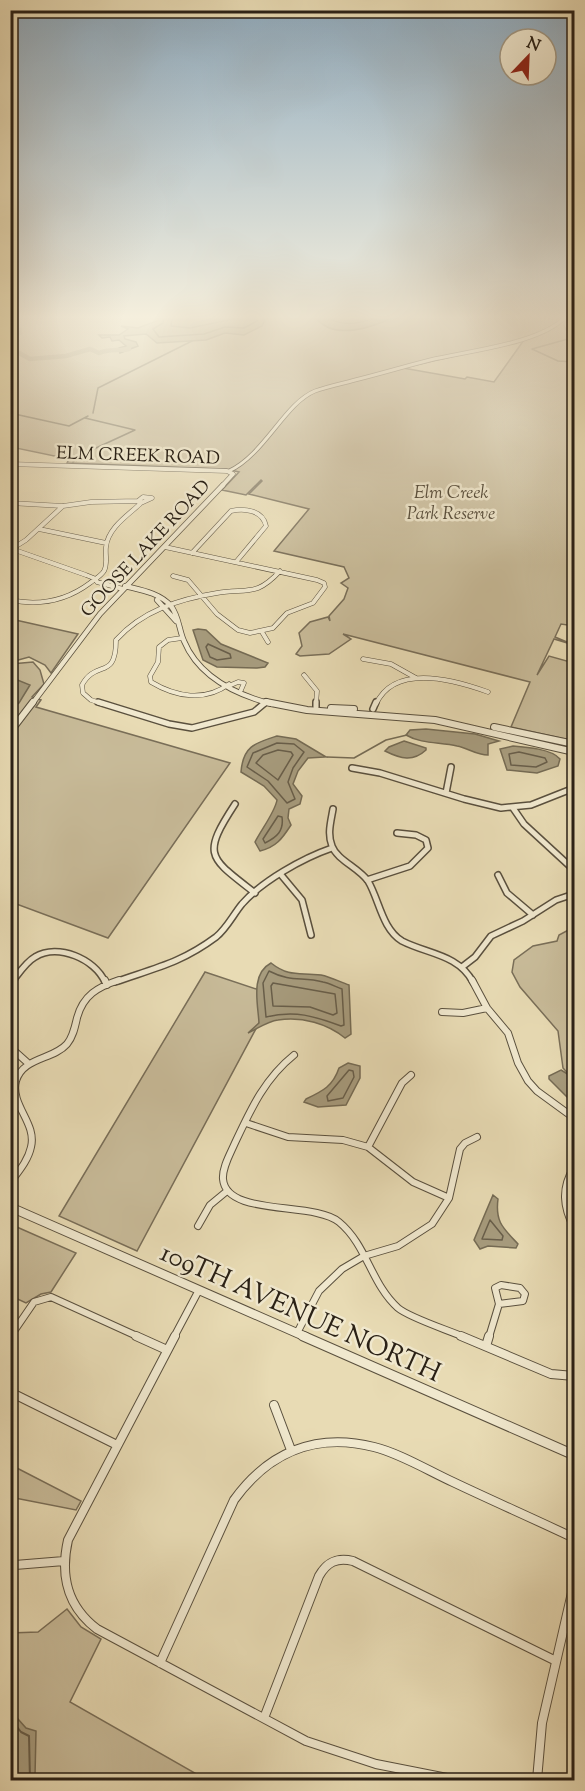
<svg xmlns="http://www.w3.org/2000/svg" width="585" height="1791" font-family="'Sorts Mill Goudy',serif">
	<style>
		.green { fill: #c8bb99; stroke: #796e58; stroke-width: 1.5; fill-rule: evenodd }
		.water { fill: #a79c7e; stroke: #756b54; stroke-width: 1.5 }
		.lines { fill: none; stroke-linecap: round; stroke-linejoin: round }
		.shore-far1 { stroke: #685e4a; stroke-width: 1.5 }
		.shore { stroke: #685e4a; stroke-width: 2 }
		.stream { stroke: #756b54; stroke-width: 1.5 }
		.river { stroke: #a79c7e; stroke-width: 4.5 }
		.minor-far4-casing { stroke: #5a503e; stroke-width: 4.5 }
		.minor-far3-casing { stroke: #5a503e; stroke-width: 5 }
		.minor-far2-casing { stroke: #5a503e; stroke-width: 8 }
		.minor-far1-casing { stroke: #5a503e; stroke-width: 8 }
		.minor-casing { stroke: #5a503e; stroke-width: 10 }
		.tertiary-far4-casing { stroke: #5a503e; stroke-width: 5 }
		.tertiary-far3-casing { stroke: #5a503e; stroke-width: 6 }
		.tertiary-far2-casing { stroke: #5a503e; stroke-width: 8 }
		.tertiary-far1-casing { stroke: #5a503e; stroke-width: 10 }
		.tertiary-casing { stroke: #5a503e; stroke-width: 11 }
		.minor-far4 { stroke: #f0e8ce; stroke-width: 3 }
		.minor-far3 { stroke: #f0e8ce; stroke-width: 4 }
		.minor-far2 { stroke: #f0e8ce; stroke-width: 5 }
		.minor-far1 { stroke: #f0e8ce; stroke-width: 6 }
		.minor { stroke: #f0e8ce; stroke-width: 8 }
		.tertiary-far4 { stroke: #f0e8ce; stroke-width: 4 }
		.tertiary-far3 { stroke: #f0e8ce; stroke-width: 4.5 }
		.tertiary-far2 { stroke: #f0e8ce; stroke-width: 6 }
		.tertiary-far1 { stroke: #f0e8ce; stroke-width: 8 }
		.tertiary { stroke: #f0e8ce; stroke-width: 9 }
		.labels { text-anchor: middle; stroke-width: 5; stroke-linejoin: round; paint-order: stroke }
		.far-street-label { font-size: 18px; fill: #2a2116; stroke: #f0e8ce }
		.far-park-label { font-size: 18px; font-style: italic; fill: #594f3d; stroke: #f0e8ce }
		.near-street-label { font-size: 27px; fill: #2a2116; stroke: #f0e8ce }
	</style>
	<rect width="100%" height="100%" fill="#e8dbb4"/>
	<filter id="stains"><feTurbulence type="fractalNoise" baseFrequency=".00333" numOctaves="4"/><feColorMatrix values="0 0 0 0 .2 0 0 0 0 .09 0 0 0 0 .02 0 0 0 .5 -.17"/></filter>
	<radialGradient id="worn" r=".72"><stop offset=".6" stop-color="#630" stop-opacity="0"/><stop offset="1" stop-color="#630" stop-opacity=".3"/></radialGradient>
	<path class="green" d="M11,315H574V626L561,624L555,637L574,645L554,639L537,675L549,656L574,663V741L511,727L530,682L343,634L351,639L329,654L300,656L296,654L302,646L299,633L310,622L328,617L330,621L329,616L344,599L348,588L341,583L349,578L344,567L274,551L309,509L249,494L262,481L261,480L246,495L222,490L239,472L226,469L67,463L69,459L11,447ZM524,340L494,382L467,377L465,379L403,368Z
		M11,619L78,634L51,673L45,665L29,657L11,662Z
		M33,662L40,670L44,684L32,697L41,700L36,707L230,763L108,938L11,902V664Z
		M574,927V1080L563,1068L558,1031L520,987L512,972L514,960L533,946L557,941L559,935Z
		M205,972L274,995L137,1251L59,1216Z
		M10,1224L76,1253L51,1292L41,1294L26,1303L11,1296Z
		M11,1465L81,1501L76,1510L15,1498L11,1499Z
		M67,1609L81,1627L101,1639L70,1702L207,1780H11L10,1633L38,1632Z"/>
	<path class="water" d="M154,315H275L265,320L262,326L244,335L225,333L206,340L157,343L146,334L124,336L125,339L136,342L138,346L120,353L119,348L126,346L119,340L112,341L110,337L102,338L99,335H119L128,329L121,326L138,328L159,320Z
		M295,315H397C375,327 335,341 317,319Z
		M198,629L206,630L221,644L268,663L265,667L257,668L217,667L203,660L193,630Z
		M16,673L15,679L30,685L19,703L11,709V674Z
		M426,729L475,734L499,741L488,744V755C476,755 468,748 457,746C440,742 421,744 406,735L410,730Z
		M277,736L296,739L326,757L308,758L298,771L293,784L302,796L300,804L289,809L288,818L291,825C282,839 276,847 260,851L255,842C261,830 275,812 277,800L264,786L241,772C243,746 255,743 277,736Z
		M404,741L426,748V750C413,762 401,759 385,751L389,747Z
		M513,746C526,747 552,749 560,759L558,766L537,773L507,770L500,749Z
		M271,963C290,978 300,972 321,975C331,977 340,982 349,985L351,1034L345,1038C328,1024 302,1016 278,1020C268,1021 257,1029 248,1033L259,1023C258,1004 250,974 271,963Z
		M348,1063L360,1066V1078L346,1105L318,1107L304,1102L306,1099C323,1091 333,1086 339,1068Z
		M561,1070L574,1078V1097H567L549,1079V1076Z
		M493,1195L498,1199C495,1222 503,1228 518,1244L516,1248L488,1246L480,1249L474,1240Z
		M10,1710L26,1728L36,1731L35,1776L49,1780H11Z"/>
	<g class="lines">
		<path class="shore-far1" d="M164,315L163,323L153,329L159,337L204,334L225,327L244,328L257,321L261,315
			M172,315L171,326L190,328L252,315
			M323,315C343,329 362,323 383,315
			M208,644L230,654L231,658L217,660L210,657L206,647Z
			M277,743L294,744L304,752L293,768L288,782L295,799L287,803L268,781L247,767L253,753Z
			M278,750L291,752L293,755L278,780L256,763L263,755Z
			M519,752L545,758L547,762L536,767L511,765L509,754Z
			M278,816L282,817C284,831 277,837 265,843L263,839Z
			M269,971C292,983 302,976 323,982C329,983 336,987 342,989L344,1025L341,1026C314,1016 295,1010 266,1017L263,983Z
			M273,983L335,994L337,1013L333,1015L310,1007L273,1006L271,986Z
			M349,1070L353,1071L354,1077L343,1098L328,1101L327,1096Z
			M490,1220L503,1236L502,1240L482,1239Z"/>
		<path class="shore" d="M10,1718L21,1732L29,1736L30,1780"/>
		<path class="stream" d="M535,315L553,319
			M574,322H565L564,326L570,336L568,339L532,349L558,361L574,362
			M10,413L69,426L88,416
			M93,413L98,388L192,341
			M73,462L83,454L135,430L85,418
			M327,757L354,758L386,740L407,735"/>
		<path class="river" d="M10,320L15,322L14,328L20,330V333L10,337
			M10,348L30,359L66,356L90,349L99,353C107,349 119,351 129,349"/>
		<defs>
			<path id="minor-far4" d="M229,471C264,455 285,403 315,391C329,386 345,383 359,379C383,373 406,366 430,360C466,351 543,344 567,315"/>
			<path id="minor-far3" d="M138,501L143,497L152,498L141,503
				M10,503L63,506L91,502L138,501
				M39,529L106,543
				M165,547L317,580L324,583L325,587L313,603L287,613L273,628L250,633L238,630L217,614L188,580L173,576
				M12,549L86,575L96,579L97,582L123,589
				M10,550L26,540L63,506
				M192,553L231,511C244,508 263,510 266,526L236,562
				M10,600C39,606 66,601 90,583C95,579 101,576 104,571C108,564 105,555 106,547C108,528 127,516 140,504L138,501
				M262,632L268,642
				M182,638L168,640L159,647L158,662L150,676L151,682C176,697 205,702 229,684
				M363,659L391,664L416,678
				M304,675L317,691L316,704
				M231,685L238,682L244,683L241,690
				M103,704L91,700L83,693L82,685C96,659 116,681 116,640C142,611 179,599 217,593C248,588 256,597 280,571
				M264,704L267,701
				M376,704C395,663 455,680 488,692"/>
			<path id="minor-far2" d="M98,702L169,724L192,728L254,712L266,702
				M316,707V702
				M373,709L376,702
				M352,768L380,773L464,799L501,808L531,805L574,788
				M446,793L451,767
				M235,804C201,856 209,857 255,893
				M513,808L524,824L574,870
				M333,809C331,821 327,834 332,846C337,860 359,868 368,881C379,899 382,929 402,941C427,954 458,954 473,982
				M498,875L507,893L533,915
				M282,876L302,900L311,935
				M367,880L410,866L428,848L426,840L416,835L397,833
				M462,967L475,957L491,936L523,921L556,900L574,894
				M12,982C19,973 26,962 35,957C58,943 95,959 105,982
				M115,982C155,968 181,963 216,937C227,928 233,915 242,904C262,881 303,858 332,848"/>
			<path id="minor-far1" d="M105,980L107,985
				M472,980L487,1008L508,1033L518,1063L528,1081L537,1091L574,1118
				M10,984L14,980
				M442,1012L463,1013L487,1008
				M10,1047L29,1064
				M294,1055C264,1079 250,1111 234,1145C230,1154 222,1168 223,1179C226,1217 314,1201 339,1222C367,1245 371,1284 398,1308C410,1318 448,1330 464,1337
				M246,1123L288,1137L343,1140L368,1147L413,1182L449,1198
				M368,1147L402,1083L411,1075
				M574,1167C561,1188 563,1207 574,1228
				M10,1183C18,1172 28,1161 31,1147C37,1123 10,1105 16,1081C23,1057 53,1060 67,1044C73,1037 75,1027 77,1018C83,995 98,987 119,980
				M198,1226L210,1205L227,1191
				M501,1285L520,1288L525,1294L523,1301L499,1304L495,1288Z
				M297,1333L319,1291L342,1269L364,1256L398,1246L432,1224L449,1198L460,1149L465,1143L477,1137
				M10,1337L34,1302L51,1297L139,1337
				M174,1337L199,1290
				M489,1337L499,1304"/>
			<path id="minor" d="M136,1336L167,1350
				M175,1336L68,1540C60,1576 67,1606 97,1629L306,1741L376,1764L457,1780
				M461,1336L551,1374L574,1376
				M486,1346L489,1336
				M10,1392L117,1445
				M274,1405L291,1450
				M15,1565L64,1561
				M160,1663L234,1500C268,1453 315,1432 374,1447C399,1453 429,1471 453,1482C493,1501 534,1519 574,1538
				M264,1718L319,1576C327,1562 337,1557 353,1561L556,1661
				M537,1780L542,1723L574,1584"/>
			<path id="tertiary-far4" d="M10,464L227,471L233,474L222,486"/>
			<path id="tertiary-far3" d="M125,586C141,590 160,593 171,606C179,616 179,630 184,641C199,677 237,695 272,704
				M157,600L176,621
				M32,704L100,614L223,485"/>
			<path id="tertiary-far2" d="M266,702L307,710L435,720L574,752
				M331,708L354,709
				M494,727L574,744
				M10,732L33,702"/>
			<path id="tertiary-far1" d="M10,1207L306,1337"/>
			<path id="tertiary" d="M303,1336L574,1455"/>
		</defs>
		<use href="#minor-far4" class="minor-far4-casing"/>
		<use href="#minor-far3" class="minor-far3-casing"/>
		<use href="#minor-far2" class="minor-far2-casing"/>
		<use href="#minor-far1" class="minor-far1-casing"/>
		<use href="#minor" class="minor-casing"/>
		<use href="#tertiary-far4" class="tertiary-far4-casing"/>
		<use href="#tertiary-far3" class="tertiary-far3-casing"/>
		<use href="#tertiary-far2" class="tertiary-far2-casing"/>
		<use href="#tertiary-far1" class="tertiary-far1-casing"/>
		<use href="#tertiary" class="tertiary-casing"/>
		<use href="#minor-far4" class="minor-far4"/>
		<use href="#minor-far3" class="minor-far3"/>
		<use href="#minor-far2" class="minor-far2"/>
		<use href="#minor-far1" class="minor-far1"/>
		<use href="#minor" class="minor"/>
		<use href="#tertiary-far4" class="tertiary-far4"/>
		<use href="#tertiary-far3" class="tertiary-far3"/>
		<use href="#tertiary-far2" class="tertiary-far2"/>
		<use href="#tertiary-far1" class="tertiary-far1"/>
		<use href="#tertiary" class="tertiary"/>
	</g>
	<linearGradient id="sky" x2="0" y2="1"><stop stop-color="#8eaabe"/><stop offset="0.56" stop-color="#f5efdd"/><stop offset="1" stop-color="#f5efdd" stop-opacity="0"/></linearGradient>
	<rect width="585" height="566" fill="url(#sky)"/>
	<g class="labels">
		<g class="far-street-label">
			<text transform="translate(138 455) rotate(2)" y="6">ELM CREEK ROAD</text>
			<text transform="translate(145 548) rotate(-47)" y="6">GOOSE LAKE ROAD</text>
		</g>
		<g class="far-park-label">
			<text x="451" y="498">Elm Creek<tspan x="451" dy="21">Park Reserve</tspan></text>
		</g>
		<g class="near-street-label">
			<text transform="translate(301 1312) rotate(24)" y="9">109TH AVENUE NORTH</text>
		</g>
	</g>
	<rect width="585" height="1791" fill="none" stroke="#e8dbb4" stroke-width="36"/>
	<rect x="12" y="12" width="561" height="1767" fill="none" stroke="#2a2116" stroke-width="3"/>
	<rect x="18" y="18" width="549" height="1755" fill="none" stroke="#2a2116" stroke-width="1.5"/>
	<g transform="translate(528 57) rotate(23)"><circle r="28" fill="#f0e8ce" stroke="#a19884" stroke-width="1.5"/>
	<path d="M0-4.5L10 22L0 15L-10 22Z" fill="#8f2418"/>
	<text y="-9" font-size="16" font-weight="bold" text-anchor="middle" fill="#2a2116">N</text>
	</g>
	<rect width="100%" height="100%" filter="url(#stains)"/>
	<rect width="100%" height="100%" fill="url(#worn)"/>
</svg>
